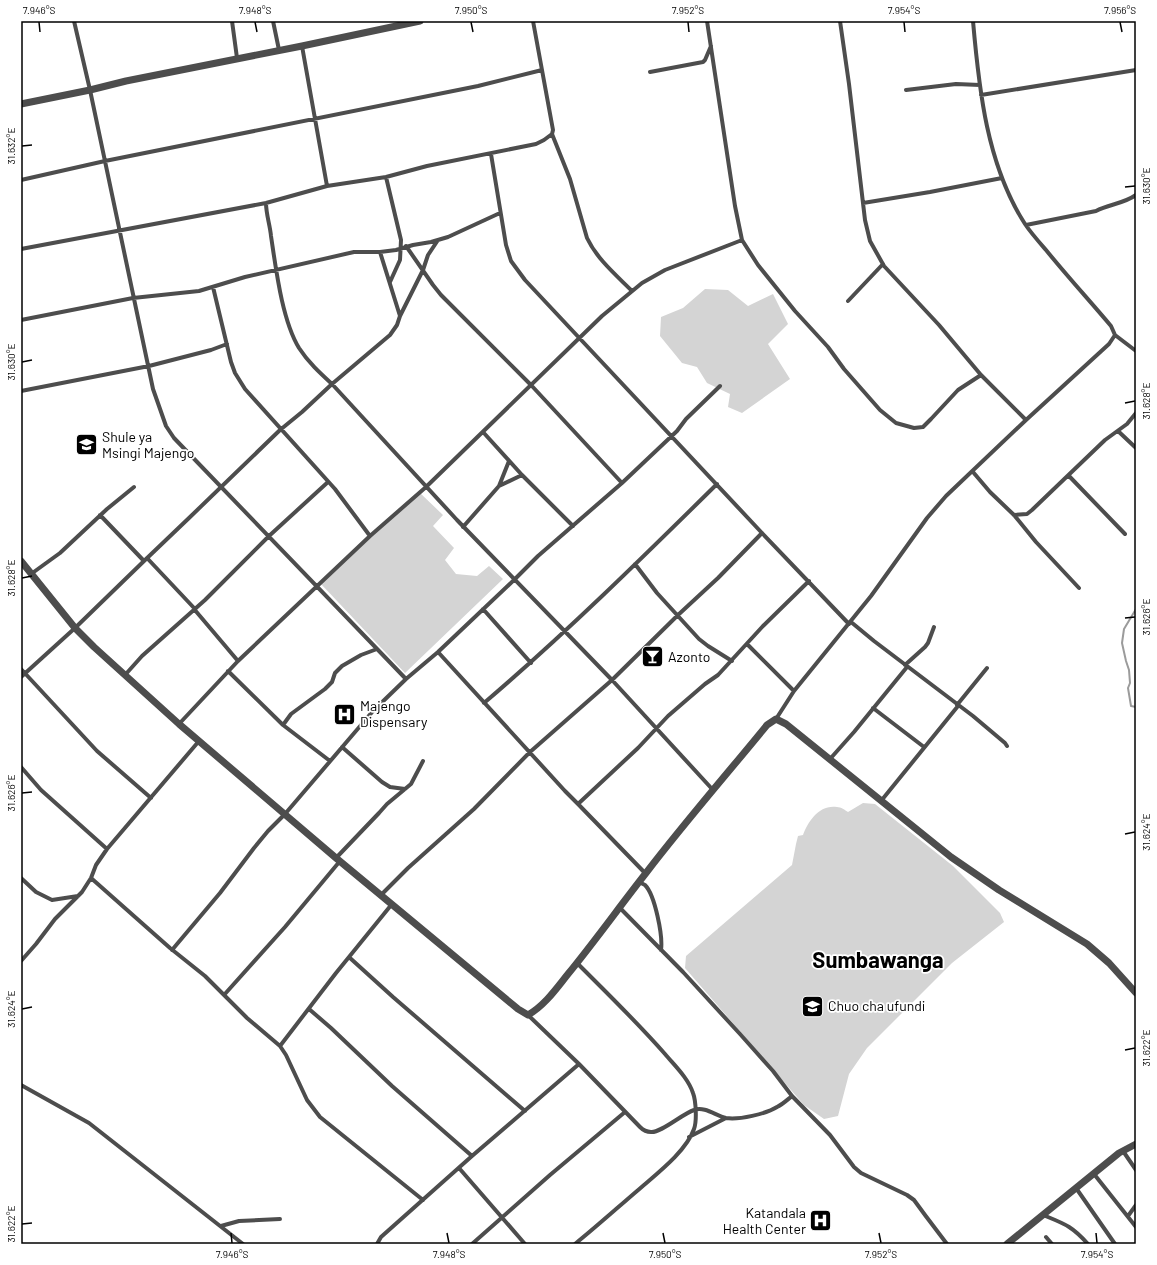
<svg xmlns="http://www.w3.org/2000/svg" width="1157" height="1265" font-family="Barlow,sans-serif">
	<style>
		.green { fill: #d4d4d4 }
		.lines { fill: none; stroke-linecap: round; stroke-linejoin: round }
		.stream { stroke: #9b9b9b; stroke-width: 2 }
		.minor { stroke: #4d4d4d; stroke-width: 4 }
		.tertiary { stroke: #4d4d4d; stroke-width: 7 }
		.ticks { fill: none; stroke: #000; stroke-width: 1.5 }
		.labels { text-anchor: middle; stroke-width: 3.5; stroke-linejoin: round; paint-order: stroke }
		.poi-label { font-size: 14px; fill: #000; stroke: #fff; text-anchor: start }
		.town-label { font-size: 22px; font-weight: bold; fill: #000; stroke: #fff }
		.neatline { fill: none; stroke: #000; stroke-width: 1.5 }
		.ticks-label { font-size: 10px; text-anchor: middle; fill: #000 }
	</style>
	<rect width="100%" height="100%" fill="#fff"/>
	<path class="green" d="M705,289L728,290L748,306L773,294L788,324L768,344L790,379L742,413L728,407L730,394L707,383L697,367L682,363L660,336L661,317L683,308Z
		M419,492L443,515L433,526L454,548L445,560L456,574L477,576L489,566L503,579L405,673L321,584Z
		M863,803L875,804L953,866L1000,913L1004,922L952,963L867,1048L849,1074L838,1116L824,1119L804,1105L685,968L686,956L792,865L796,844L798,836L803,835C808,821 820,804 837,807C841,807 845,810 848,812Z"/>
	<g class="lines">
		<path class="stream" d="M1136,609L1124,629L1122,643L1126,661L1129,670L1130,683L1128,688L1131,706L1136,707"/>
		<path class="minor" d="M74,21L90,90L153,389L166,426L174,438L406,679
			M232,21L237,58
			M273,21L279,50
			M707,21L735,206L742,240L758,265L795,311L828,347L844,369L880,410L896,423L914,428L923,427L931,419L958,390L981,375
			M840,21L849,84L865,220L870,241L884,266L939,325L981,375L1026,420
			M302,46L327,186
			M650,72L703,62L705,60L711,46
			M906,90L956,84L980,85
			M981,95L1136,70
			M552,134L570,179L587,238C597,259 616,275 632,291
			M491,154L506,245L511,261L525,280L762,533L849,624
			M386,177L401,240L400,260L390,282
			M21,180L105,161L478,86L542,70
			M266,203C266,214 270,225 271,236C276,269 282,320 299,348C308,362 320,373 332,384L457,520L612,680L713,790
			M863,203L930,192L1002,178
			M1026,225L1096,211C1109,204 1123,204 1136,195
			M406,246L433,285L441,295L531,385L622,483
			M21,249L266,203L327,186L386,177L427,166L536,144L544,140L552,134L553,130L533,21
			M213,287L231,362L235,373L245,389L335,489L370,536
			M848,301L883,264
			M400,316L423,270L428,255L438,240
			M21,320L133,298L199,291L245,277L354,252H380L396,250L413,245L431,242L448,237L500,213
			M1115,335L1136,351
			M21,391L149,366L211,350L227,344
			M1118,431L1136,448
			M483,432L522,475L573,526
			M973,472L990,492L1014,515L1036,542L1079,588
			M1069,476L1125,534
			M499,486L509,461
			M100,515L144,561
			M1014,515L1027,514L1032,510L1105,440L1127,424L1136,413
			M463,527L499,486L522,475
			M147,558L195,609
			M635,564L657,593L699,639L708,646L732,661
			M31,574L60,553L107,509L134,487
			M194,609L238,661
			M483,609L531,663
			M851,622L874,641L973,716L1005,743L1007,746
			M747,644L794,691
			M438,652L565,791L578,804L645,873
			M905,665L925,647L928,643L934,627
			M21,669L97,751L151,798
			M228,671L283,725L330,761
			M125,675L142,656L205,600L269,536L328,482
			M21,677L75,628L144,561L189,518L280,430L302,412L332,384L390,335L397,325L400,316L380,252
			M484,703C565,634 641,559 717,484
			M957,705L987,668
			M873,708L924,747
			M776,719L794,691L871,596L927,518L946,496L1026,420L1109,344L1115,335L1111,326C1090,301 1067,276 1046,250C1039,242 1031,233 1025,224C987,165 979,90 973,21
			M179,724L238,661L370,536L426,487L602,316L642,283L665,270L742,240
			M283,725L291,714L325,689L332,682L335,673L342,666L361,655L377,649
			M342,747L382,782L390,787L405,789
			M830,759L854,732L907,667
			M21,767L41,790L107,849
			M881,801L958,706
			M578,804L638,748L668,716L705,684L718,675L763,626L809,581
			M336,858L379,813L387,804L411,784L423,761
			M21,878L36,892L52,900L78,896
			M91,878L170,948L205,976L247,1018L280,1046L286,1055L307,1100L320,1117L423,1200
			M639,882C641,883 643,884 645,885C655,895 663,936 661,950
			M381,895L408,868L474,809L530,752L612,680L678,615L718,578L762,533
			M620,908L683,972L740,1034L773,1071L792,1096L830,1135L854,1167L861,1173L907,1195L914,1200L925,1215L947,1244
			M172,950L220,893L254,848L268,831L285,814L373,711L406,679L438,652L515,579L538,556L622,483L677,431L686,419L720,386
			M350,958L393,997L525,1111
			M21,961L36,944L55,919L82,892L91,878L96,865L107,849L199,741
			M224,995L285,927L340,861
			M309,1009L331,1028L392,1086L472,1156
			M280,1046L336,973L392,904
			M579,1064L640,1127C643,1130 646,1132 651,1132C661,1133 682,1114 694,1110C705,1106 716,1116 726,1118C739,1120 766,1114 777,1107C783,1104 787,1100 792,1096
			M21,1085L89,1123L243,1244
			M689,1137L726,1118
			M1123,1151L1136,1170
			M459,1168L525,1244
			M1094,1174L1136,1227
			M1076,1188L1115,1244
			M1043,1215C1065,1224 1072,1226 1088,1244
			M1128,1216L1136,1205
			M221,1226L239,1221L280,1219
			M1046,1237L1052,1244
			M377,1244L381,1237L472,1156L579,1064L528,1015
			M472,1244L550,1175L625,1112
			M575,1244C596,1227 616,1209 637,1191C655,1175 686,1152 694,1129C697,1121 696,1101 693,1093C688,1078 675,1066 665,1054C637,1022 607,993 577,963"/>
		<path class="tertiary" d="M21,104L90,90L126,81L302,46L420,21
			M21,561L75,628L94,647L179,724L336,858L518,1009L528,1015C545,1005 556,989 568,974C595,941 620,906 646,873C685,822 727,774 767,725L776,719L786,724L951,857L999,890L1087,944L1109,963L1136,993
			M1007,1244L1119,1153L1136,1144"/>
	</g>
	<path class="ticks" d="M39,22L40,32M255,22L257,32M471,22L473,32M688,22L689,32M904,22L905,32M1120,22L1122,32M22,146L32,145M1125,187L1135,186M22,362L32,360M1125,403L1135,401M22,578L32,576M1125,618L1135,617M22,793L32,792M1125,834L1135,832M22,1009L32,1007M1125,1050L1135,1048M22,1224L32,1223M231,1233L232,1243M447,1233L449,1243M663,1233L665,1243M879,1233L881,1243M1096,1233L1097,1243"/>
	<defs>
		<symbol id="school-square" viewBox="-11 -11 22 22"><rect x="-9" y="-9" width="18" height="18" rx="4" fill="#000" stroke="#fff"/><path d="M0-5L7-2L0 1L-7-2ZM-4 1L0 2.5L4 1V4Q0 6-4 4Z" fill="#fff"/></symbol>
		<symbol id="bar-square" viewBox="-11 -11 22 22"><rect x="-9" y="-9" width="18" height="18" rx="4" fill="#000" stroke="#fff"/><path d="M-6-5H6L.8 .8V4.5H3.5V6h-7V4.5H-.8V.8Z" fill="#fff"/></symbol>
		<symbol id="hospital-square" viewBox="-11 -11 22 22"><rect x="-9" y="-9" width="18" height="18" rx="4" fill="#000" stroke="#fff"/><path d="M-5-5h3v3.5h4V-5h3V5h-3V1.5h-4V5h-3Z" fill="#fff"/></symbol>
	</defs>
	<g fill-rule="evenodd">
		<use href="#school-square" x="74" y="432" width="25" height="25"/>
		<use href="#bar-square" x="640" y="644" width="25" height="25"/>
		<use href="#hospital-square" x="332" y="702" width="25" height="25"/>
		<use href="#school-square" x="800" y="994" width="25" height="25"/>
		<use href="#hospital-square" x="808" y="1208" width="25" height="25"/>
	</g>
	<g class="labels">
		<g class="poi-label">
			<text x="102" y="442">Shule ya<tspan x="102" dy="16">Msingi Majengo</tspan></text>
			<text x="668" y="662">Azonto</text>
			<text x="360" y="711">Majengo<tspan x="360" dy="16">Dispensary</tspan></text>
			<text x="828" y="1011">Chuo cha ufundi</text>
			<text x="806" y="1218" text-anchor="end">Katandala<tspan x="806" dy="16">Health Center</tspan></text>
		</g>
		<g class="town-label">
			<text x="878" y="968">Sumbawanga</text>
		</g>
	</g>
	<rect width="1157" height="1265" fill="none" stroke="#ffffff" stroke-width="44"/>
	<rect x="22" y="22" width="1113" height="1221" class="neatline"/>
	<g class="ticks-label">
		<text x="39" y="14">7.946°S</text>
		<text x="255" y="14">7.948°S</text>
		<text x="471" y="14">7.950°S</text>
		<text x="688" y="14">7.952°S</text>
		<text x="904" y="14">7.954°S</text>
		<text x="1120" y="14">7.956°S</text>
		<text transform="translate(11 146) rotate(-90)" y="4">31.632°E</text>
		<text transform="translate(1146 186) rotate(-90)" y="4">31.630°E</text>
		<text transform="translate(11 362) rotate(-90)" y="4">31.630°E</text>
		<text transform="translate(1146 401) rotate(-90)" y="4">31.628°E</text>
		<text transform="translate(11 578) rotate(-90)" y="4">31.628°E</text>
		<text transform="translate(1146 617) rotate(-90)" y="4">31.626°E</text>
		<text transform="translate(11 793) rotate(-90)" y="4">31.626°E</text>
		<text transform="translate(1146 832) rotate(-90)" y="4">31.624°E</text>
		<text transform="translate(11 1009) rotate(-90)" y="4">31.624°E</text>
		<text transform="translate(1146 1048) rotate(-90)" y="4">31.622°E</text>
		<text transform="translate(11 1224) rotate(-90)" y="4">31.622°E</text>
		<text x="232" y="1258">7.946°S</text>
		<text x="449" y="1258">7.948°S</text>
		<text x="665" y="1258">7.950°S</text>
		<text x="881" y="1258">7.952°S</text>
		<text x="1097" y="1258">7.954°S</text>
	</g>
</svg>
